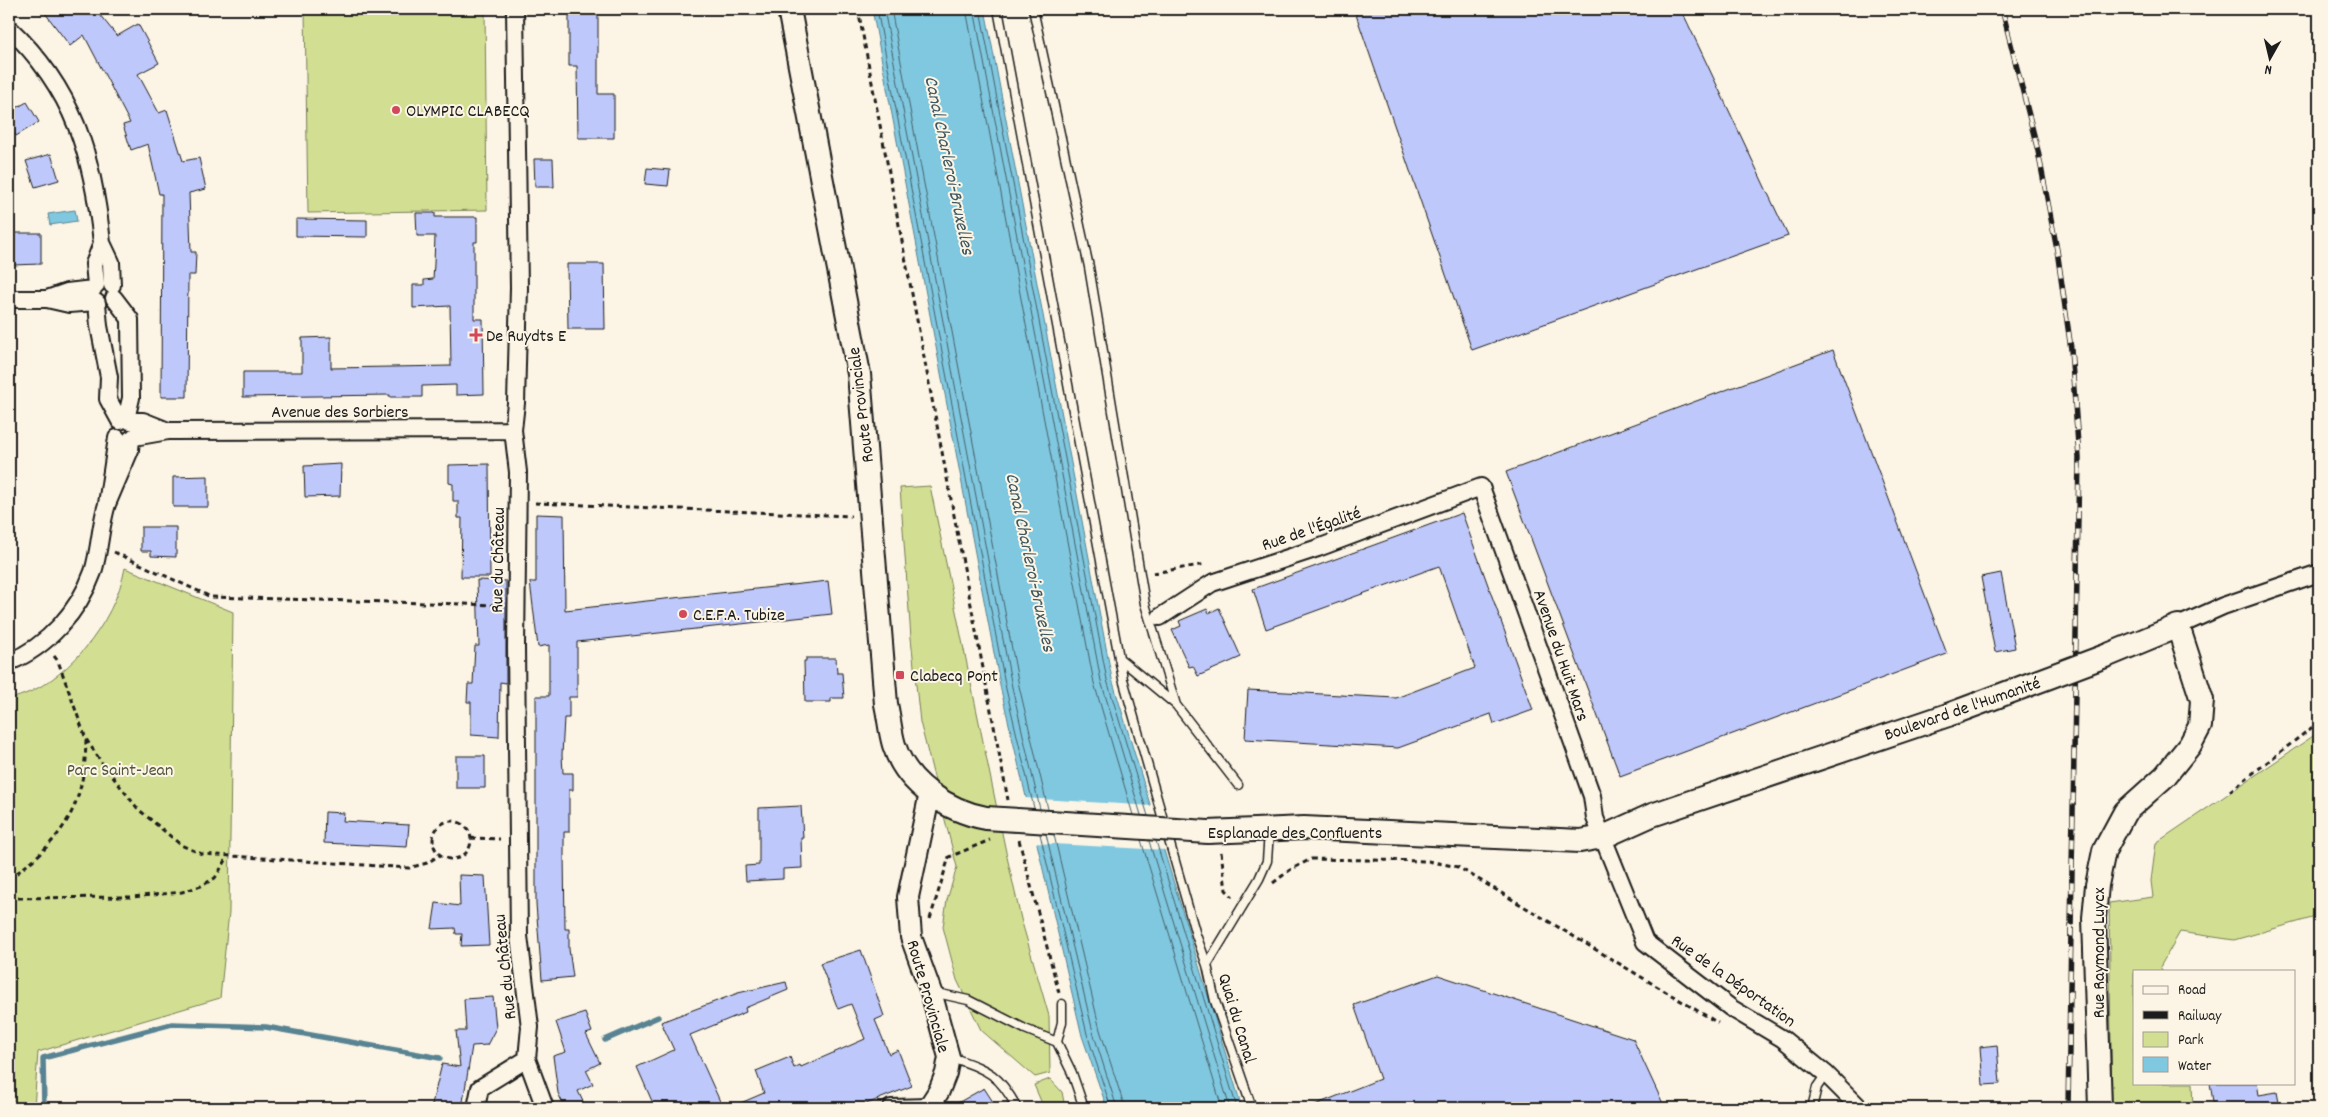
<svg xmlns="http://www.w3.org/2000/svg" width="2328" height="1117" font-family="Dekko,sans-serif">
	<style>
		.built { fill: #eae8eb }
		.green { fill: #d2df92; stroke: #777e57 }
		.water { fill: #80c8e0; stroke: #588392 }
		.pier { fill: #fcf5e5 }
		.lines { fill: none; stroke-linecap: round; stroke-linejoin: round }
		.shore { stroke: #44616a; stroke-width: 1 }
		.stream { stroke: #588392; stroke-width: 5.5 }
		.building { fill: #bfc8fa; stroke: #1c1c1c }
		.service-casing { stroke: #1c1c1c; stroke-width: 11 }
		.minor-casing { stroke: #1c1c1c; stroke-width: 20 }
		.tertiary-casing { stroke: #1c1c1c; stroke-width: 24 }
		.secondary-casing { stroke: #1c1c1c; stroke-width: 26 }
		.path { stroke: #1c1c1c; stroke-width: 3; stroke-dasharray: 5 4; stroke-linecap: butt }
		.service { stroke: #fcf5e5; stroke-width: 8 }
		.minor { stroke: #fcf5e5; stroke-width: 16 }
		.tertiary { stroke: #fcf5e5; stroke-width: 20 }
		.secondary { stroke: #fcf5e5; stroke-width: 22 }
		.rail-casing { stroke: #1c1c1c; stroke-width: 5.5 }
		.rail { stroke: #fcf5e5; stroke-width: 4; stroke-dasharray: 11; stroke-linecap: butt }
		.secondary-bridge-casing { stroke: #1c1c1c; stroke-width: 26; stroke-linecap: butt }
		.secondary-bridge { stroke: #fcf5e5; stroke-width: 22 }
		.poi-dot { fill: #d1495b; stroke: #fcf5e5; stroke-width: 2 }
		.labels { text-anchor: middle; stroke-width: 4; stroke-linejoin: round; paint-order: stroke }
		.poi-label { font-size: 18px; fill: #1c1c1c; stroke: #fcf5e5; text-anchor: start }
		.street-label { font-size: 18px; fill: #1c1c1c; stroke: #fcf5e5 }
		.park-label { font-size: 18px; fill: #53563f; stroke: #fcf5e5 }
		.water-label { font-size: 19px; font-style: italic; fill: #3f5861; stroke: #fcf5e5 }
	</style>
	<rect width="100%" height="100%" fill="#fcf5e5"/>
	<filter id="ink" filterUnits="userSpaceOnUse"><feTurbulence type="fractalNoise" baseFrequency=".02" numOctaves="2"/><feDisplacementMap in="SourceGraphic" scale="10" xChannelSelector="R" yChannelSelector="G"/><feConvolveMatrix kernelMatrix="1 2 1 2 8 2 1 2 1" color-interpolation-filters="sRGB"/></filter>
	<g filter="url(#ink)">
		<path class="built" d="M9,407L13,650L9,651Z"/>
		<path class="green" d="M305,9H485L487,210L308,213Z
			M930,486L1007,857L1021,919L1049,1016L1050,1073L1035,1077L981,1030L957,980L943,927L947,900L957,867L920,722L911,638L900,488Z
			M125,568L233,612L229,912L220,998L38,1052L34,1108H9V699C65,687 115,622 125,568Z
			M2319,732V916L2234,940L2180,932L2160,967L2163,971H2134V1083H2192L2193,1108H2112L2109,903L2153,897L2151,881L2156,843Z
			M1050,1079L1062,1092L1065,1108H1044L1034,1085Z"/>
		<path class="water" d="M872,9H985L1112,679L1242,1108H1107L1082,1036L1001,690Z
			M75,210L77,221L50,225L48,214Z"/>
		<path class="pier" d="M1024,798L1153,806L1166,850L1034,843Z"/>
		<g class="lines">
			<path class="shore" d="M877,9L1006,689L1034,808
				M884,9L1012,687L1040,809
				M891,9L1019,686L1048,809
				M966,9L1094,683L1133,815
				M974,9L1101,681L1141,815
				M980,9L1107,680L1148,816
				M1040,834L1087,1034L1111,1108
				M1046,834L1093,1032L1117,1108
				M1054,835L1100,1030L1125,1108
				M1141,840L1222,1108
				M1149,841L1230,1108
				M1156,841L1237,1108"/>
			<path class="stream" d="M605,1040L658,1017
				M44,1108L43,1058L172,1024L266,1027L440,1058"/>
		</g>
		<path class="building" d="M42,9H95L117,36L138,24L159,63L138,74L159,113L167,110L183,161L199,158L206,189L189,193L191,252H196L195,275H188L187,397H161L162,194H159L148,144L131,150L123,125L130,123L84,35L70,46Z
			M569,9H598V94H614V138H578L577,66H569Z
			M1354,9H1681L1788,236L1472,350Z
			M27,102L39,122L16,136L9,123V112Z
			M51,154L59,180L35,187L26,161Z
			M534,159H553L554,187H535Z
			M647,168L670,170L668,186L645,184Z
			M416,213H435V217H477V242H474V319H483L484,394L456,395V385L422,386V397H390V395L243,397V372H302V338L331,337V368L451,366L450,306L413,308V285H424V280L433,279L434,264L435,236H417Z
			M296,219L367,220V237L296,236Z
			M11,233H41V264L12,265Z
			M567,264H604L605,329H568Z
			M1833,350L1947,654L1620,776L1506,472Z
			M341,464L340,496L305,497L304,466Z
			M489,464L490,577H461L462,518H458V501H453V484L449,483V465Z
			M208,476V507H173V477Z
			M1462,513L1533,710L1494,724L1491,714L1398,748L1245,739L1248,690L1396,698L1475,668L1439,566L1266,629L1253,589Z
			M536,514L564,515L565,610L828,581L832,614L577,642V697H569V718H564L562,755L563,773H573V790H569V832H564V853L565,929H569V949L573,977L542,980L536,904V696H549V645L538,647L530,582H536Z
			M141,527H176V557L151,556V551H141Z
			M2001,573L2015,648L1995,652L1981,577Z
			M477,580L506,581V683L500,682L499,737L471,735V702H467L468,684H473L475,646H479Z
			M1219,608L1241,657L1198,676L1193,666L1189,667L1172,630L1181,626L1179,621L1207,609L1209,613Z
			M806,658H836L837,673H842L844,698H831V702H805L804,661H806Z
			M456,756H485V788H456Z
			M801,806L803,838H801L802,868L783,869V879L746,881L745,866L759,865V808Z
			M325,812L344,813L343,821L409,825L407,847L324,843Z
			M459,875L485,876L489,945L461,946L462,934H456L455,928L432,929L436,903L460,906Z
			M861,950L884,1016L875,1020L889,1054L898,1050L912,1086L856,1108H729L764,1093L756,1071L790,1057L794,1068L800,1065L801,1067L865,1039L851,1004L838,1009L820,963Z
			M1438,975L1633,1039L1665,1108H1307L1380,1079L1354,1005Z
			M786,982L788,990L745,1008L746,1012L690,1035L723,1108H655L637,1067L674,1050L661,1022L738,993Z
			M493,997L496,1028L487,1045L472,1046L462,1108H431L442,1064L460,1067L456,1031H466L464,999Z
			M585,1013L592,1032L586,1034L600,1063L586,1070L593,1084L578,1091L586,1108H565L558,1093L553,1056L566,1052L556,1022Z
			M1997,1045L2000,1084L1983,1085L1980,1047Z
			M2210,1083H2257L2259,1095L2277,1092L2280,1108H2214Z
			M984,1088L997,1108H949Z"/>
		<g class="lines">
			<defs>
				<path id="service" d="M998,9L1123,679L1196,935L1207,965L1215,1001L1252,1108
					M1033,9L1089,267L1145,604L1176,705
					M1119,658L1176,705L1238,785
					M1207,965L1259,879L1267,861L1269,831
					M932,992L968,1000L1025,1029L1057,1042
					M1062,1004V1022L1057,1042L1072,1073L1084,1108
					M951,1057C987,1070 998,1072 1017,1108
					M1812,1108L1817,1087L1826,1074"/>
				<path id="minor" d="M515,9L519,288L516,403L513,430L518,472L516,647L519,936L530,1027L527,1059L545,1108
					M9,28C74,89 93,156 102,243
					M96,285L94,264L102,243L111,262L112,285
					M93,289L67,292L47,299L69,304L96,302
					M114,298L130,319L131,398L126,419
					M9,299H47
					M97,303L99,326L109,377L108,399L120,421
					M130,421H143L168,431L134,437
					M168,431L513,430
					M117,438L107,504L130,450L131,439
					M1160,617L1212,583L1318,548L1481,487L1592,796L1595,818L1645,942L1731,1008L1783,1039L1826,1074L1860,1108
					M2178,626L2223,606L2319,573
					M9,662C47,647 79,611 93,572C100,550 100,526 107,504
					M476,1108L480,1088L527,1059
					M891,1108L929,1107"/>
				<path id="tertiary" d="M928,1108L939,1091L946,1073L949,1057L931,992L911,937L908,897L930,793"/>
				<path id="secondary" d="M789,9L859,374L886,704C889,717 890,732 894,745C906,784 948,811 986,818
					M1208,832L1304,828L1580,841L1603,837L1652,815L1948,715
					M2100,1108L2094,918L2097,885L2104,851L2125,812L2165,776L2190,745L2200,726L2202,700L2178,626L2108,655"/>
			</defs>
			<use href="#service" class="service-casing"/>
			<use href="#minor" class="minor-casing"/>
			<use href="#tertiary" class="tertiary-casing"/>
			<use href="#secondary" class="secondary-casing"/>
			<path class="path" d="M858,9L1008,800
				M535,503L851,516
				M114,552L211,597L500,605
				M1153,573L1206,564
				M54,656L58,661L86,739L102,763L138,809L181,845L202,854L409,868L427,863L440,855
				M2230,791L2319,722
				M433 840a19 19 0 1 1 38 0a19 19 0 1 1-38 0Z
				M471,838L500,839
				M1019,840L1059,993
				M1221,852L1226,890L1233,897
				M9,879C63,839 85,808 86,739
				M1273,883L1290,870L1311,859L1428,861L1458,867L1718,1023
				M9,898L132,897L182,892L201,886L215,878L228,857
				M930,919L949,857L990,840"/>
			<use href="#service" class="service"/>
			<use href="#minor" class="minor"/>
			<use href="#tertiary" class="tertiary"/>
			<use href="#secondary" class="secondary"/>
			<defs>
				<path id="rail" d="M2002,9L2038,151L2057,250L2071,349L2079,458L2068,1108"/>
			</defs>
			<use href="#rail" class="rail-casing"/>
			<use href="#rail" class="rail"/>
			<defs>
				<path id="secondary-bridge" d="M1948,715L2108,655
					M986,818L1208,832"/>
			</defs>
			<use href="#secondary-bridge" class="secondary-bridge-casing"/>
			<use href="#secondary-bridge" class="secondary-bridge"/>
		</g>
	</g>
	<g class="poi-dot">
		<circle cx="396" cy="110" r="5"/>
		<path d="M473.5 327.5h5v5h5v5h-5v5h-5v-5h-5v-5h5z"/>
		<circle cx="683" cy="614" r="5"/>
		<rect x="895" y="670" width="10" height="10" rx="2.5"/>
	</g>
	<g class="labels">
		<g class="poi-label">
			<text x="406" y="116">OLYMPIC CLABECQ</text>
			<text x="486" y="341">De Ruydts E</text>
			<text x="693" y="620">C.E.F.A. Tubize</text>
			<text x="910" y="681">Clabecq Pont</text>
		</g>
		<g class="street-label">
			<text transform="translate(860 405) rotate(-97)" y="6">Route Provinciale</text>
			<text x="340" y="417">Avenue des Sorbiers</text>
			<text transform="translate(1311 528) rotate(-19)" y="6">Rue de l'Égalité</text>
			<text transform="translate(497 560) rotate(-89)" y="6">Rue du Château</text>
			<text transform="translate(1562 655) rotate(71)" y="6">Avenue du Huit Mars</text>
			<text transform="translate(1962 708) rotate(-19)" y="6">Boulevard de l'Humanité</text>
			<text x="1295" y="838">Esplanade des Confluents</text>
			<text transform="translate(2098 953) rotate(-90)" y="6">Rue Raymond Luycx</text>
			<text transform="translate(504 967) rotate(-96)" y="6">Rue du Château</text>
			<text transform="translate(1734 980) rotate(35)" y="6">Rue de la Déportation</text>
			<text transform="translate(929 996) rotate(74)" y="6">Route Provinciale</text>
			<text transform="translate(1238 1018) rotate(73)" y="6">Quai du Canal</text>
		</g>
		<g class="park-label">
			<text x="120" y="775">Parc Saint-Jean</text>
		</g>
		<g class="water-label">
			<text transform="translate(951 165) rotate(78)" y="7">Canal Charleroi-Bruxelles</text>
			<text transform="translate(1032 562) rotate(78)" y="7">Canal Charleroi-Bruxelles</text>
		</g>
	</g>
	<rect width="2328" height="1117" fill="none" stroke="#fcf5e5" stroke-width="30"/>
	<rect x="15" y="15" width="2298" height="1087" fill="none" stroke="#1c1c1c" stroke-width="2" filter="url(#ink)"/>
	<rect x="2133" y="970" width="162" height="115" fill="#fcf5e5" stroke="#a29e95"/>
	<rect x="2143" y="986" width="25" height="8" fill="#fcf5e5" stroke="#a29e95"/>
	<text x="2178" y="994" font-size="15" fill="#1c1c1c">Road</text>
	<rect x="2143" y="1011" width="25" height="8" fill="#1c1c1c" stroke="#a29e95"/>
	<text x="2178" y="1020" font-size="15" fill="#1c1c1c">Railway</text>
	<rect x="2143" y="1032" width="25" height="15" fill="#d2df92" stroke="#a29e95"/>
	<text x="2178" y="1044" font-size="15" fill="#1c1c1c">Park</text>
	<rect x="2143" y="1057" width="25" height="15" fill="#80c8e0" stroke="#a29e95"/>
	<text x="2178" y="1070" font-size="15" fill="#1c1c1c">Water</text>
	<g transform="translate(2270 58) rotate(188)" stroke="#fcf5e5" stroke-width="4" paint-order="stroke">
	<path d="M0-4L9 19L0 12L-9 19Z" fill="#1c1c1c"/>
	<text y="-8" font-size="14" font-weight="bold" text-anchor="middle" fill="#1c1c1c">N</text>
	</g>
</svg>
